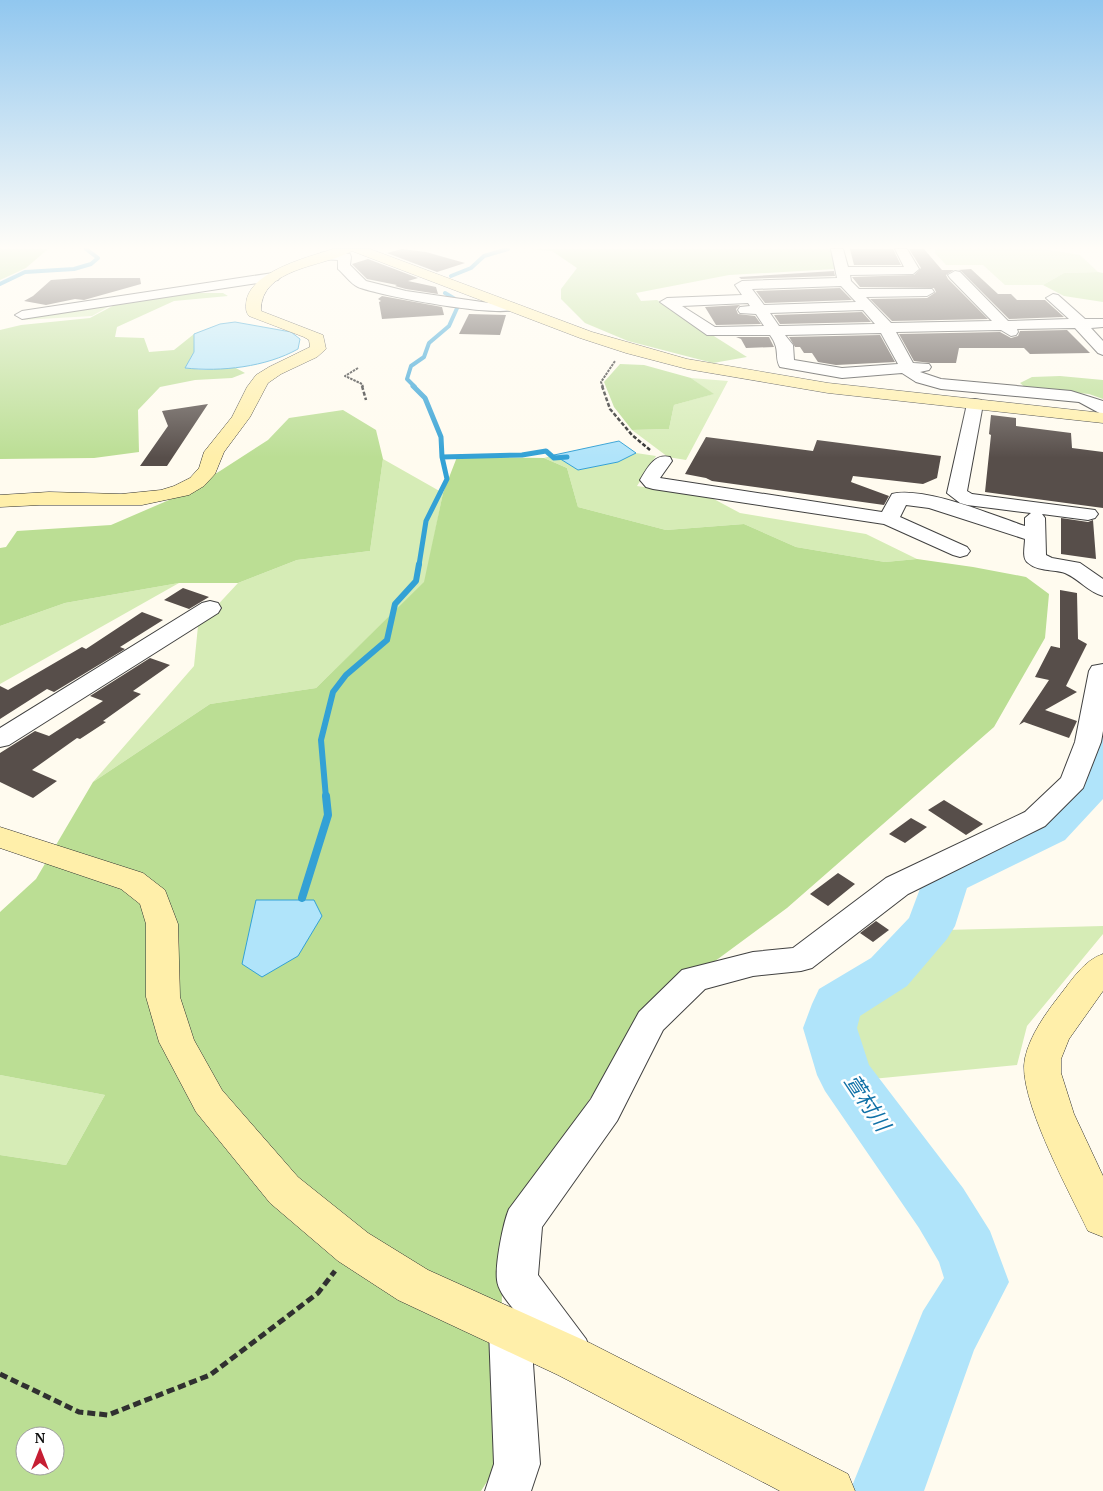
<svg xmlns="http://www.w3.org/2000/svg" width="1103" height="1491" font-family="'PT Serif','Noto Sans JP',serif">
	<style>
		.green { fill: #d6ecb6 }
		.forest { fill: #bbde94; fill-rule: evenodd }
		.water { fill: #b0e4fa; stroke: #33a1d5 }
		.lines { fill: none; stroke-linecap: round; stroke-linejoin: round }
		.stream-far3 { stroke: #33a1d5; stroke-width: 4 }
		.stream-far2 { stroke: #33a1d5; stroke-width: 5 }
		.stream-far1 { stroke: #33a1d5; stroke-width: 6 }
		.stream { stroke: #33a1d5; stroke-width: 8 }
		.river { fill: #b0e4fa; fill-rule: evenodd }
		.building { fill: #574e4a }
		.street-casing { stroke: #414141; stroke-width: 2 }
		.secondary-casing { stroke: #303030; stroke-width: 1 }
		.path-far2 { stroke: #303030; stroke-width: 2; stroke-dasharray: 2.5 1; stroke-linecap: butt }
		.path-far1 { stroke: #303030; stroke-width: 2.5; stroke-dasharray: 4 2; stroke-linecap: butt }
		.path { stroke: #303030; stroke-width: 5; stroke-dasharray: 8 4; stroke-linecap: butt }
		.street { fill: #fff; fill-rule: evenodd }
		.secondary { fill: #ffefaa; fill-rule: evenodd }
		.labels { text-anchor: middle; stroke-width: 5; stroke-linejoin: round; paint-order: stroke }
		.near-water-label { font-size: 21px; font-style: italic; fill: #1071a7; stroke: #fff }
	</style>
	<rect width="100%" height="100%" fill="#fffbef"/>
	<path class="green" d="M935,249H1044L1080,255L1098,272L1064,273L1043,285H1005L983,265H946L935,253Z
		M115,303L92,316L23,320L30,316Z
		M691,378L728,381L686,460L668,457L632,430L669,429L674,405L713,394Z
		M636,453L656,456L637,486L710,497L740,513L866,534L917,559L885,562L796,547L744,524L666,530L578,507L567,468L544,458L554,455L578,470L618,462Z
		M383,459L443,493L425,582L316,688L210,704L93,782L194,666L198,626L238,583L297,560L370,551Z
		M179,583L0,684V626L65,603Z
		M1103,926V934L1027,1026L1017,1065L872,1079L849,1035L858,1007L909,976L944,930Z
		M0,1075L105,1095L66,1165L0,1155Z"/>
	<path class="forest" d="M0,249H48L26,268L0,280Z
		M529,249H831L835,269L729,275L636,293L641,301L657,300L747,357L713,363L628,341L585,323L561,299V289L577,268L552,251Z
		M1098,272L1103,273V302L1064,296L1043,285L1064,273Z
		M180,293H223L228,296L174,301L117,327L115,337L144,338L149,352L174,350L194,334V352L185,368L204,370L234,367L245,373L232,378L195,380L160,387L138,410L139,452L94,458L0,459V330L21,325L90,318L120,302Z
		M620,364L644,365L691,378L714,394L674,405L669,429L632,430L614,407L604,382Z
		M1060,376L1103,380V399L1089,394L1026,388L1020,383L1032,377Z
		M343,410L376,430L383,459L370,551L297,560L238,583H179L65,603L0,626V548L6,547L17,531L111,525L176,497L220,471L268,440L289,418Z
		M457,457L544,458L567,468L578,507L666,530L744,524L796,547L885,562L917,559L973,567L1026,577L1049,594L1045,638L994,727L787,908L646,1012L503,1233L499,1463L481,1491H0V1155L66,1165L105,1095L0,1075V912L36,879L93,782L210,704L316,688L424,582L443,493ZM25,1436H55V1466H25Z"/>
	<path class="water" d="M235,322L291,332L300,339L298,349C266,367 221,372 185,368L194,352V334L220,324Z
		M619,441L636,453L618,462L578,470L554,455Z
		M256,900H314L322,916L298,956L262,977L242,964Z"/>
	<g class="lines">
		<path class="stream-far3" d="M451,276L471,268L484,256L508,249
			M0,284L25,272L74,269L91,264L98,258L86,249
			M415,387L407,379L411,366L424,357L429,343L449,326L458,306L455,299L445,293"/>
		<path class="stream-far2" d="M413,386L425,398L441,437L442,457L447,479L426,521L419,565
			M442,457L522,455L546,451L554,458L567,457"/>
		<path class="stream-far1" d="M326,798L321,740L333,692L346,675L387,640L395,604L416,581L419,564"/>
		<path class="stream" d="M302,898L328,815L326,796"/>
		<path class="river" d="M1103,731V799L1065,840L967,888L955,926L947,939L907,986L860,1016L857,1028L869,1065L963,1188L990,1231L1009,1282L974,1350L924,1491H850L923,1311L944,1278L939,1262L919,1228L825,1091L817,1075L803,1028L812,1004L819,989L871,958L909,918L924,878L930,866L1033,818L1073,779L1082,744L1088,735Z"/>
	</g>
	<path class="building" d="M402,249L426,252L465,263L437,272L387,253Z
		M850,249H893L901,265H854Z
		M909,249H924L942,270H954L946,275L948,279L988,319L892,321L870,299L927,298L936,292L934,288L860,287L852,277L914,275L921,268Z
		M368,259L418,278L408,281L436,287L438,294L406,289L395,286L397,285L367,279L352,264Z
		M971,269L998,294H1011L1017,300H1045L1064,317L1009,319L961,271L958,270Z
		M834,271L835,276L741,279L739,277Z
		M78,278H140L141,284L84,300L75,299L46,305L24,301L33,296L51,280Z
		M840,288L852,300L765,303L756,291Z
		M382,296L442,307L444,315L382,319L379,302L381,301L378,299Z
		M740,305L736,309L738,314L755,316L761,324L716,325L705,307Z
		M862,312L871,322L780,324L774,315Z
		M469,314L506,315L500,335L459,334Z
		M1067,330L1090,353L1030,354L1024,348H959L956,363H931L914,361L899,334L1000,332L1011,338L1018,336L1020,331Z
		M880,335L895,362L836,365L818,362L812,353H804L800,347H795L789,337Z
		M736,337H769L774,347L746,348L741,339Z
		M208,404L167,466H140L168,426L162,411Z
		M991,415L1016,418V426L1071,433L1072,448L1103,452V508L985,492L991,435L989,434Z
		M706,437L813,451L817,440L941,456L937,478L923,484L853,476L851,482L889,496L884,505L712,481L706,478L685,474Z
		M1061,518L1088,522L1093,520L1096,559L1061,554Z
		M183,588L209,597L189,609L164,600Z
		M1060,590L1077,593L1078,639L1087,644L1066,686L1077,692L1045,710L1077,721L1069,738L1024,722L1019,725L1049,680L1035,677L1051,646L1060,648Z
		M142,612L163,620L120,647L125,649L54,692L47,689L0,719V686L8,690L82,647L86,649Z
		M150,658L170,665L133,691L141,694L103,721L106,722L80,739L77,738L32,770L57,781L33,798L0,782V753L35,731L49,736L103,701L90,696Z
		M944,800L983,824L966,835L928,810Z
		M911,818L927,827L905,843L889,834Z
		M838,873L855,884L828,906L810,894Z
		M876,921L889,930L873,942L860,933Z"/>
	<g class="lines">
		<defs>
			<path id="street" d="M831,249H843L848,267H904L895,249H907L919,269L913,274L850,275L851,281L859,289H932L934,292L927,296L866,297L891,323L992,321L950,278L948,275L955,271L960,272L1008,321L1069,319L1046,298L1053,294L1058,295L1085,319H1103V327L1091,328L1103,341V355L1098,353L1075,328L1017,329L1018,332L1016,335L1011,336L1001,330L896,332L913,363L929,364L931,367L929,370L920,372L941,379L1071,391L1103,401V415L1079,402L941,389L916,382L902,373L842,378L780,367C774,357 781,350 770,335H707L660,302L667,298L742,295L735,285L742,281L837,278ZM841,286L856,302L764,305L752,289ZM748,303L750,306L740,307L738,310L740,313L756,314L764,326L715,327L682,306ZM863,310L875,324L779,326L770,313ZM881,333L898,364L842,368L794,360L793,345L785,335Z
				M326,252L350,254L351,257L350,265L366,281L406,291L496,304L513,303L520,307C510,321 377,295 358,287C351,284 344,274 338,269V260L321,259L320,256L321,253Z
				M273,273L280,277L278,280L22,319L15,315L22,311Z
				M975,399L981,400L983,404L967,491L972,494L1095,510L1098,514L1095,518L1088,520L1042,514L1045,518L1046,555L1052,558L1080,563L1103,579V596C1088,592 1079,579 1065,573C1053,569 1038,572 1027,562C1022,557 1025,546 1025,539L929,508L906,505L900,517L967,547L970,551L967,555L960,557L953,555L884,524L653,489L646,487L640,480C647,469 654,453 670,457L672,461L660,478L882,512L892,494C924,486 992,515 1025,526V518L1031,513L967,505L960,503L947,493L967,404L969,400Z
				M210,601L218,603L221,608L218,613L9,745L0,747V728L202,603Z
				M1103,664V731L1101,742L1083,788L1045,826L908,894L812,968L801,971L753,976L705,989L663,1030L617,1121L542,1227L538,1275L586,1339L592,1354L586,1369L571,1375L556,1369L531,1335L540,1464L531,1491H485L494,1464L489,1330L495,1315L510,1309L515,1311C508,1302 498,1291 497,1280C495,1265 503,1223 509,1209L591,1099L639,1012L682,970L753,952L793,948L886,878L1025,812L1061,778L1075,742L1089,671L1092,666Z"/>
			<path id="secondary" d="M333,249H370L592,332L687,359L828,383L1103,413V423L828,393L687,369L626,353L580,338L352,251C325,267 260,267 261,311L323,335L326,349L317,357L281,374L268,383L250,417L224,452L215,474L204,486L189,495L142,505H40L0,507V495L49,492L121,494L161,490L174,486L190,478L199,468L204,452L232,417L247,387L256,375L269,367L310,347L309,340L304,337L249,316C246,312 246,310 246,305C246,272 309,257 333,249Z
				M0,827L143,873L165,890L178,924L180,997L194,1040L222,1090L298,1177L368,1233L428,1270L590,1343L848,1474L855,1491H780L558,1375L398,1300L338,1261L270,1203L196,1112L159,1042L146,997V924L140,904L121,889L0,848Z
				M1103,954V991L1069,1039L1061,1059V1073L1074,1114L1103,1176V1237L1088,1231C1071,1195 1016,1095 1025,1058C1030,1035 1046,1013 1060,995C1072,980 1084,960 1103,954Z"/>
		</defs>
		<use href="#street" class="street-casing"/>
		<use href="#secondary" class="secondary-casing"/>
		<path class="path-far2" d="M358,368L345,376L362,384L363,387
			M603,387L601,382L615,361"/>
		<path class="path-far1" d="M362,386L366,400
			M602,386L610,409L632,435L650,450"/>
		<path class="path" d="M0,1374L79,1412L108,1415L210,1375L318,1293L335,1271"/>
		<use href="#street" class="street"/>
		<use href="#secondary" class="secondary"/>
	</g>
	<linearGradient id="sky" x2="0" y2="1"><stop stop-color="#91c7ef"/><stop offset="0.54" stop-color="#fffdf8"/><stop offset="1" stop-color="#fffdf8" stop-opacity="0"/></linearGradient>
	<rect width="1103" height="458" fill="url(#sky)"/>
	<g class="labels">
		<g class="near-water-label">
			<text transform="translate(867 1103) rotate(56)" y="7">萱村川</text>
		</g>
	</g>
	<g transform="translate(40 1451)"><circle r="24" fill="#ffffff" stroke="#9f9f9f"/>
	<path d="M0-4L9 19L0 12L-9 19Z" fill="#c61e33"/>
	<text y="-8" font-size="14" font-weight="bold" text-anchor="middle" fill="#0e0e0e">N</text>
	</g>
</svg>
